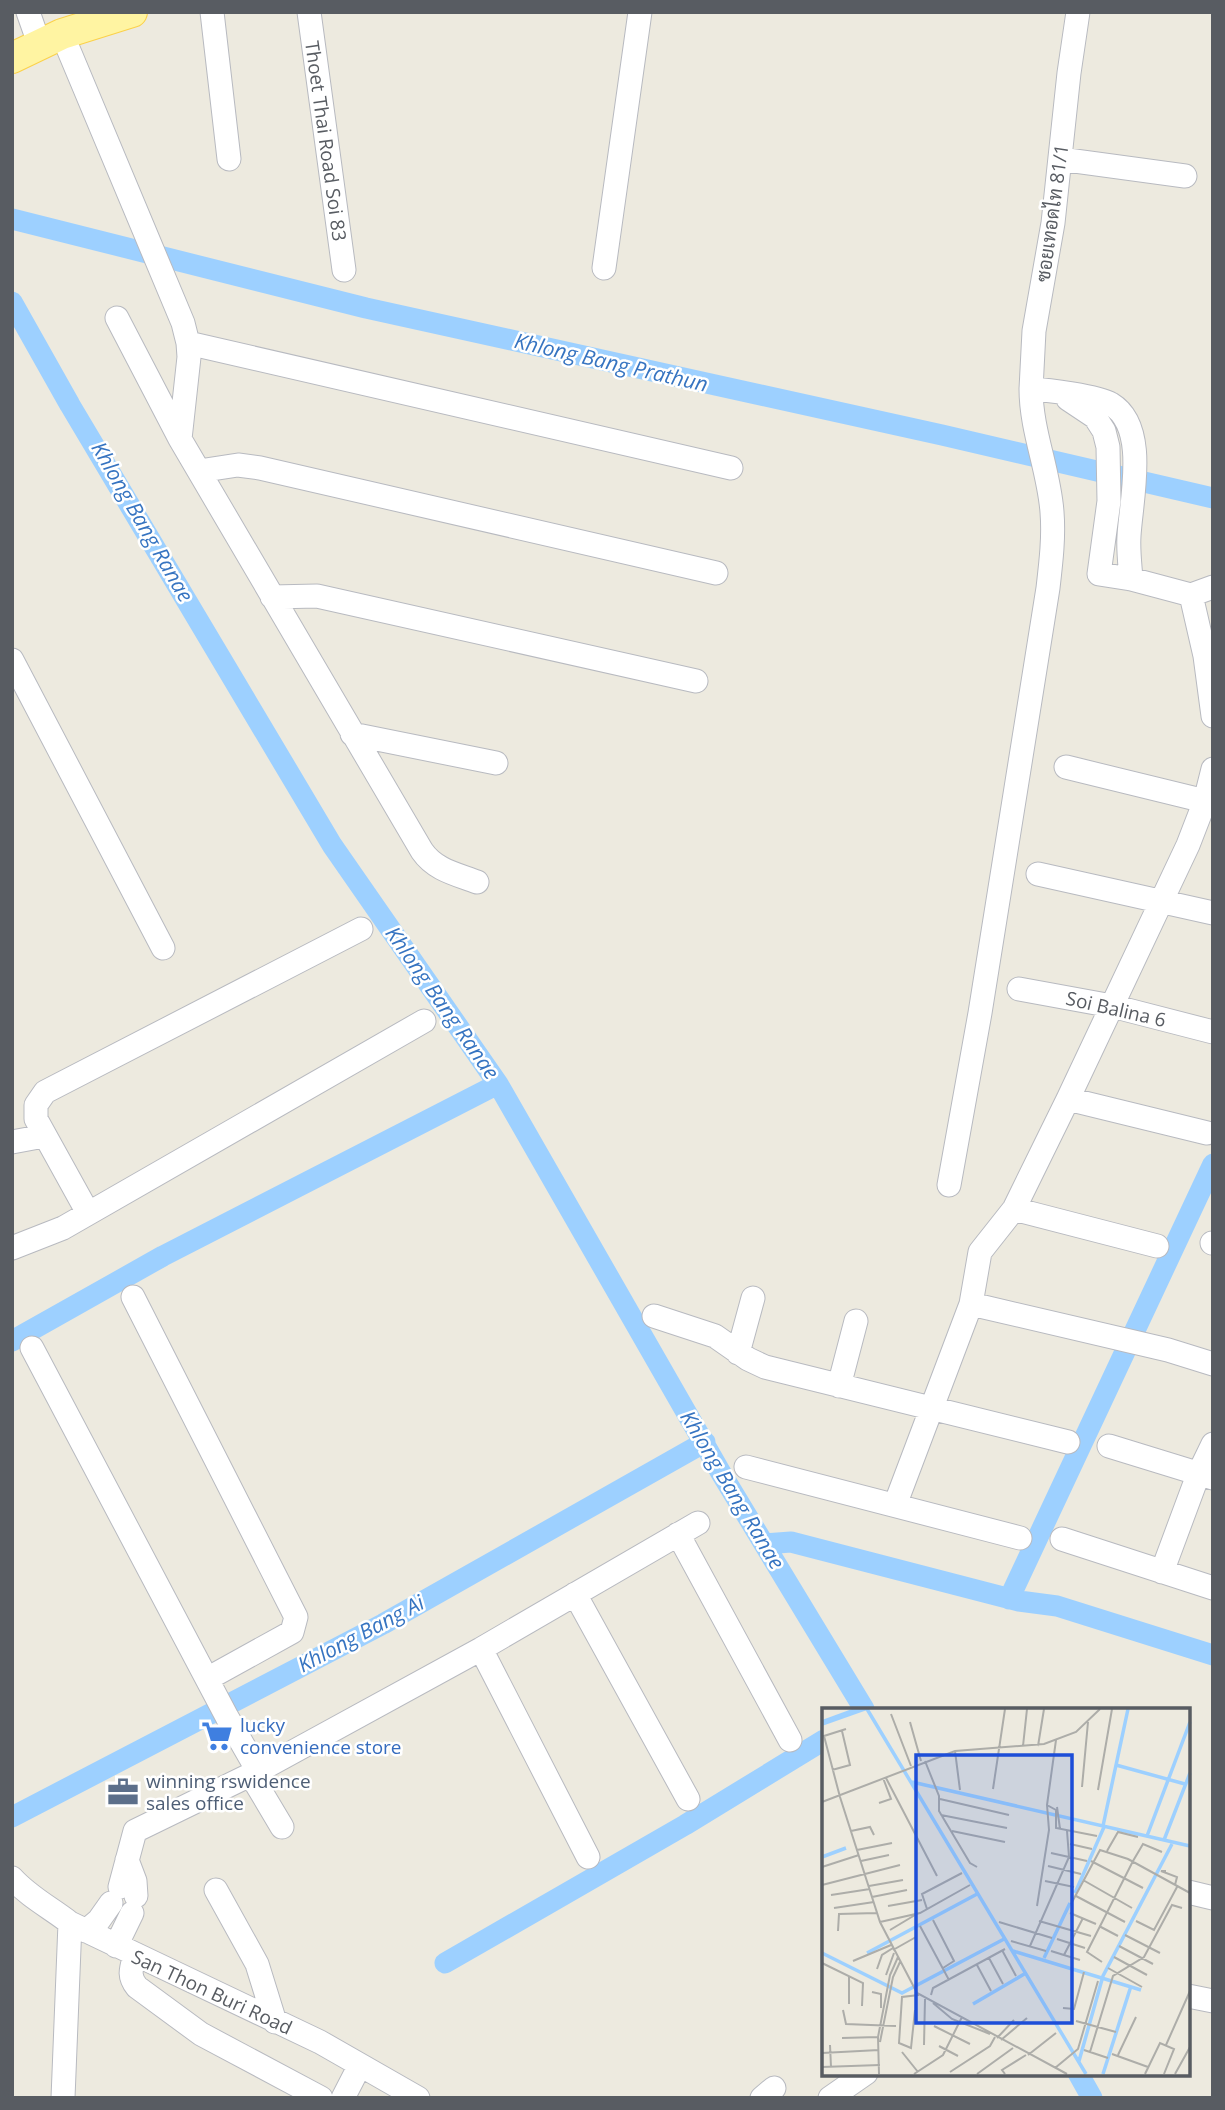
<svg xmlns="http://www.w3.org/2000/svg" width="1225" height="2110" font-family="'Open Sans',Sarabun,sans-serif">
	<style>
		.lines { fill: none; stroke-linecap: round; stroke-linejoin: round }
		.canal { stroke: #9dd0ff; stroke-width: 21 }
		.minor-casing { stroke: #b8bac0; stroke-width: 25 }
		.major-casing { stroke: #fbd14a; stroke-width: 32 }
		.minor { stroke: #fff; stroke-width: 23 }
		.major { stroke: #fff4a2; stroke-width: 30 }
		.labels { text-anchor: middle; stroke-width: 5; stroke-linejoin: round; paint-order: stroke }
		.street-label { font-size: 19px; fill: #585c62; stroke: #fff }
		.shop-label { font-size: 19px; fill: #366cbe; stroke: #fff; text-anchor: start }
		.service-label { font-size: 19px; fill: #4e5e75; stroke: #fff; text-anchor: start }
		.water-label { font-size: 21px; font-style: italic; fill: #3674c1; stroke: #fff }
		.inset-river { fill: none; stroke: #9dd0ff; stroke-width: 3.5 }
		.inset-road { fill: none; stroke: #adada9; stroke-width: 2 }
		.view { fill: #1d4ed8; fill-opacity: 0.15; stroke: #1d4ed8; stroke-width: 3.5 }
		.inset-edge { fill: none; stroke: #585c62; stroke-width: 3.5 }
	</style>
	<rect width="100%" height="100%" fill="#edeadf"/>
	<g class="lines">
		<path class="canal" d="M12,219L366,308L942,435L1213,498
			M12,302L70,405L332,845L498,1084L721,1473L864,1709
			M12,1341L163,1256L498,1084
			M764,1544L791,1542L1019,1601L1057,1606L1213,1655
			M1009,1599L1213,1164
			M12,1817L383,1624L705,1442
			M445,1963L685,1825L824,1740
			M1078,2073L1092,2098"/>
		<defs>
			<path id="minor" d="M28,12L40,46
				M212,12L229,159
				M309,12L344,270
				M1078,12L1069,73L1053,223L1034,331L1031,389C1048,390 1097,396 1111,404C1149,427 1131,499 1129,536C1128,550 1130,565 1131,579
				M62,34L183,323L188,343L189,357L180,439L422,851C435,870 456,874 477,882
				M1060,159L1185,176
				M604,268L640,12
				M117,318L180,439
				M188,343L731,468
				M1068,399L1095,417L1104,431L1108,447L1109,501L1099,574L1131,579L1191,595
				M199,471L238,465L260,468L716,573
				M1191,595L1205,656L1213,716
				M1191,595L1213,587
				M272,597L317,596L696,681
				M12,660L163,948
				M352,734L496,763
				M1066,767L1213,803
				M1038,874L1213,913
				M1019,989L1112,1006L1213,1032
				M1068,1099L1207,1133
				M12,1142L44,1136
				M949,1185L980,1013L1048,588C1051,562 1054,537 1052,512C1049,470 1031,431 1031,389
				M1014,1209L1157,1246
				M88,1213L36,1119V1105L45,1092L361,929
				M1212,1243H1213
				M12,1248L63,1228L424,1021
				M133,1297L296,1617L292,1632L207,1679
				M971,1304L1168,1350L1213,1364
				M654,1316L715,1336L748,1359L765,1367L1068,1442
				M32,1348L227,1717L258,1771
				M738,1353L753,1298
				M839,1386L856,1321
				M1109,1446L1213,1478
				M746,1467L1020,1538
				M895,1505L971,1304L980,1252L1014,1209L1068,1099L1188,845L1205,801L1213,769
				M678,1534L790,1740
				M1062,1539L1213,1588
				M1162,1572L1198,1475L1213,1444
				M575,1594L688,1799
				M481,1649L588,1857
				M251,1775L282,1827
				M127,1860L135,1881L136,1896
				M12,1878C29,1897 51,1908 70,1923L320,2042L418,2098
				M120,1887L135,1831L258,1771L481,1649L698,1523
				M216,1890L257,1964L275,2022
				M1188,1892L1213,1898
				M86,1931L99,1920L111,1903
				M116,1946L132,1913
				M135,1955C131,1969 128,1976 137,1987L201,2034L321,2098
				M1188,1996L1213,2001
				M63,2098L70,1923
				M343,2098L360,2065
				M762,2098L774,2088
				M830,2098L866,2073"/>
			<path id="major" d="M12,58L62,34L132,12"/>
		</defs>
		<use href="#minor" class="minor-casing"/>
		<use href="#major" class="major-casing"/>
		<use href="#minor" class="minor"/>
		<use href="#major" class="major"/>
	</g>
	<defs>
		<symbol id="supermarket-bare" viewBox="-9 -9 18 18"><path d="M-6-5.5h2.5l.6 2H6L4.5 2H-2.5L-4.4-4H-6ZM-1.5 3.2a1.3 1.3 0 1 0 .1 0ZM3 3.2a1.3 1.3 0 1 0 .1 0Z" fill="#3f7fe0" stroke="#fff" stroke-width="2.5" paint-order="stroke"/></symbol>
		<symbol id="office-bare" viewBox="-9 -9 18 18"><path d="M-6-3h4V-5.5h4V-3h4V5H-6ZM-1-4.5V-3h2v-1.5ZM-6 0V1H6V0Z" fill="#5c6f8a" stroke="#fff" stroke-width="2.5" paint-order="stroke"/></symbol>
	</defs>
	<g fill-rule="evenodd">
		<use href="#supermarket-bare" x="195" y="1714" width="44" height="44"/>
		<use href="#office-bare" x="101" y="1770" width="44" height="44"/>
	</g>
	<g class="labels">
		<g class="street-label">
			<text transform="translate(326 141) rotate(82)" y="7">Thoet Thai Road Soi 83</text>
			<text transform="translate(1052 213) rotate(-82)" y="7">ซอยเทอดไท 81/1</text>
			<text transform="translate(1116 1009) rotate(13)" y="7">Soi Balina 6</text>
			<text transform="translate(212 1992) rotate(25)" y="7">San Thon Buri Road</text>
		</g>
		<g class="shop-label">
			<text x="240" y="1732">lucky<tspan x="240" dy="22">convenience store</tspan></text>
		</g>
		<g class="service-label">
			<text x="146" y="1788">winning rswidence<tspan x="146" dy="22">sales office</tspan></text>
		</g>
		<g class="water-label">
			<text transform="translate(611 363) rotate(13)" y="7">Khlong Bang Prathun</text>
			<text transform="translate(142 522) rotate(60)" y="7">Khlong Bang Ranae</text>
			<text transform="translate(442 1003) rotate(55)" y="7">Khlong Bang Ranae</text>
			<text transform="translate(732 1490) rotate(59)" y="7">Khlong Bang Ranae</text>
			<text transform="translate(361 1634) rotate(-28)" y="7">Khlong Bang Ai</text>
		</g>
	</g>
	<g transform="translate(822 1708)">
		<rect width="368" height="368" fill="#edeadf"/>
		<path d="M30,1H48L0,18V12Z" fill="#9dd0ff"/>
		<path class="inset-river" d="M45,1L264,366M0,15L38,1M294,57L363,76M90,74L368,138M281,118L306,1M325,128L368,14M342,132L368,65M0,149L24,140M253,185L282,119M191,243L319,282M0,245L80,285L184,230M45,245L157,185M222,250L248,195M151,296L204,265M257,353L281,268L350,136M281,366L309,278"/>
		<path class="inset-road" d="M69,6L89,58M88,14L99,53M24,21L2,28L18,89L58,214L95,285L245,366M234,32L225,97L234,102V120L275,128M201,38L205,1M216,38L222,1M133,43L138,82M103,53L117,88V103L148,155L155,159M10,62L28,57L20,23M64,70L115,168M260,79L266,14M171,81L183,1M276,82L290,1M118,91L187,107M0,94L133,43L222,36L254,24L278,1M57,95L69,91L61,70M235,99L238,121M119,107L185,120M29,123L48,119L52,127M130,123L183,134M248,136L270,141M35,142L70,135M285,143L296,124L316,129M229,145L265,153M39,153L67,147M269,153L321,180M226,158L259,166M0,159L37,147M344,163H339L355,169L353,177M261,172L310,200M223,173L252,179M0,177L78,157M47,178L81,172M9,187L48,181M254,188L303,214M50,189L85,182M249,196L278,142L306,151L368,185M66,198L100,192M215,198L227,122L225,97M12,200L52,194M105,201L100,186L140,165M248,205L274,216M111,212L132,253L121,260M217,213L269,228M314,213L332,222L355,179M58,214L98,205L148,177M177,214L230,230M98,218L127,272M277,218L296,228M68,222L93,207M16,223L17,206L55,205M303,227L338,245M235,231L263,240M189,233L224,243M208,238L247,149L245,123M297,238L331,256M71,242L94,229M180,242L194,268M229,243L258,252M242,247L261,210M292,249L325,267M167,250L181,276M31,253L69,237M280,254L265,244L311,153L321,136L340,144M0,255L41,275L40,298M155,257L169,283M286,260L320,279M55,261L60,247L71,240M64,267L72,245M50,284L59,286V300M109,287L111,280L183,241M111,295L130,311L168,326M27,296V269M241,300L252,301L262,264M21,302L24,316L74,318M93,302L89,340L77,335L80,289L97,287M254,313L294,324M112,318L148,336M20,330L56,329M175,330L192,312M179,332L205,310M58,334L71,269L78,254M8,337L9,359M102,337L103,291M344,337L368,283M117,338L136,348M262,342L286,350M80,344L96,364M268,344L291,268L322,249L350,197L360,200M0,345L57,342M290,346L326,359M206,347L234,325M296,347L314,309M0,359L58,357M233,360L256,341L276,273M128,364L168,338L173,329M57,366L56,329L68,267L76,249M92,366L121,347L140,309M155,366L191,340M183,366L180,362L204,347M323,366L338,335L352,341L342,366M353,366L368,339"/>
		<path class="view" d="M94,47H250V315H94Z"/>
		<rect width="368" height="368" class="inset-edge"/>
	</g>
	<rect width="1225" height="2110" fill="none" stroke="#585c62" stroke-width="28"/>
</svg>
